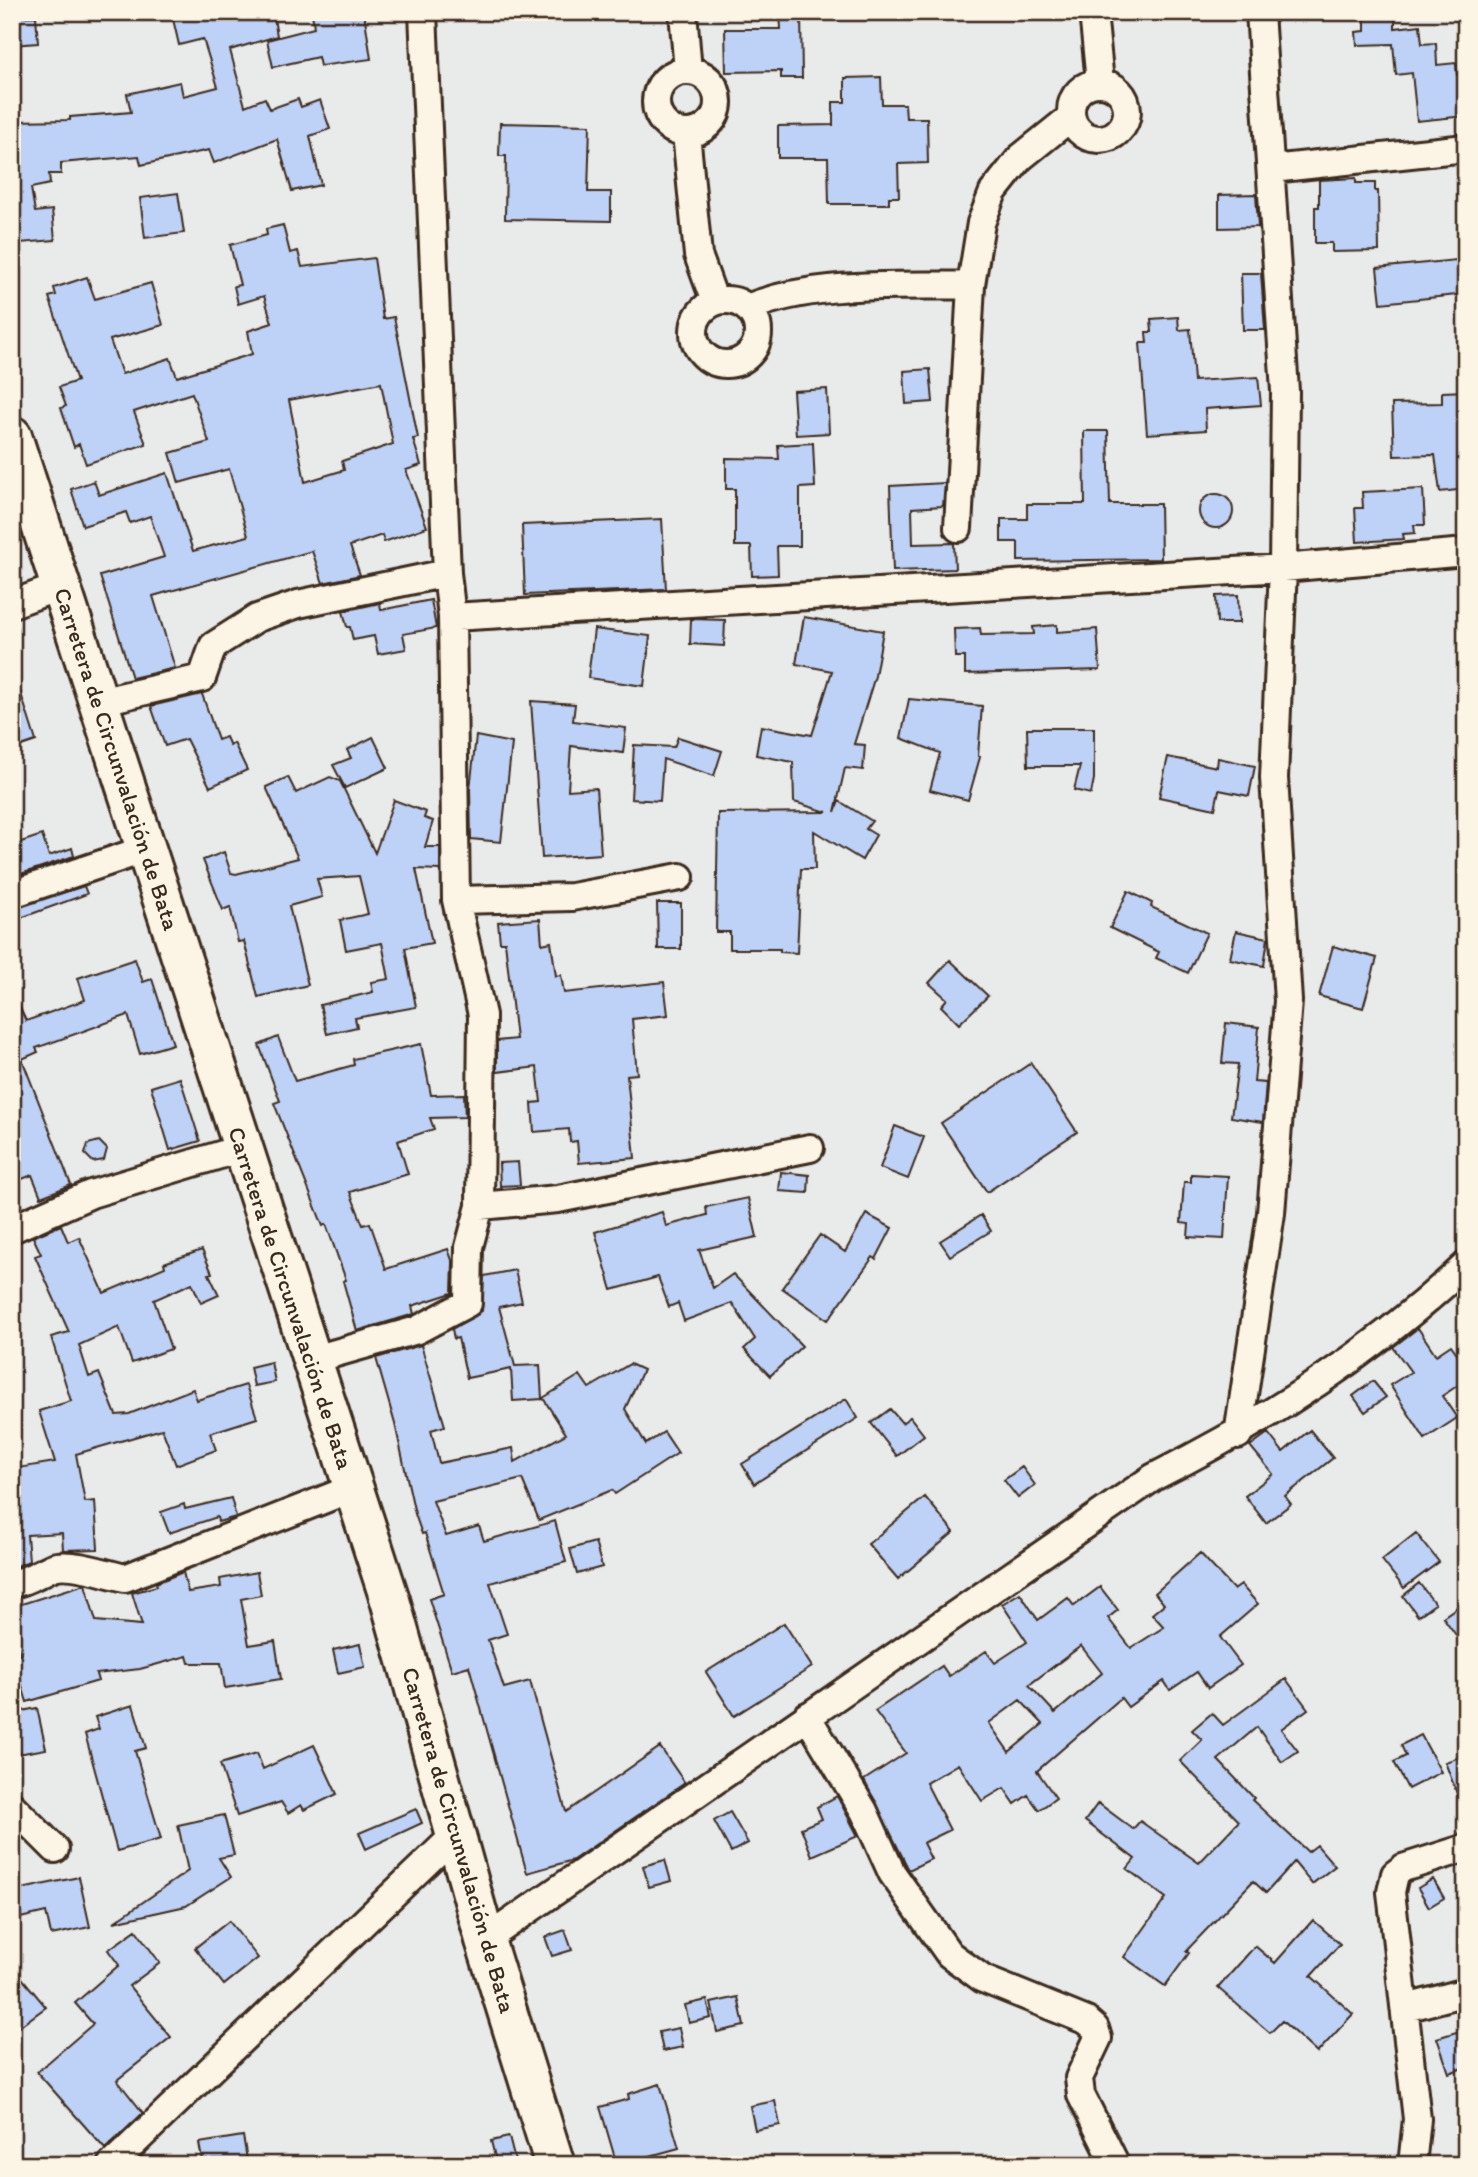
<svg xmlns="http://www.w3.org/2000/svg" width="1478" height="2177" font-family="Itim,sans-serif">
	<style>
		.building { fill: #bed1f7; stroke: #3b2a1e; stroke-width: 2; fill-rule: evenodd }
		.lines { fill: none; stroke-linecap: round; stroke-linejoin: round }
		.minor-casing { stroke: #3b2a1e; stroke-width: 32 }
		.primary-casing { stroke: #3b2a1e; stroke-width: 44 }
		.minor { stroke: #fcf5e5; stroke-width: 26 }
		.primary { stroke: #fcf5e5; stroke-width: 38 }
		.labels { text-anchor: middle; stroke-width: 7; stroke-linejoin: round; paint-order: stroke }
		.street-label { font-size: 23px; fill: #3b2a1e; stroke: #fcf5e5 }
	</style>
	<rect width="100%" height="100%" fill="#e9eaea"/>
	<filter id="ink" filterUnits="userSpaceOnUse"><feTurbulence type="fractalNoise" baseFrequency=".0143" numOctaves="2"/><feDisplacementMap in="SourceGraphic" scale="14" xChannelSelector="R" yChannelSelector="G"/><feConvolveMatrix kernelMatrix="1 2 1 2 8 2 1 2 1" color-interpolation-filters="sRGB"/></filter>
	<g filter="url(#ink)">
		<path class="building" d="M199,12H273L277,36L230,50L245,106L265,98L270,109L298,99L301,107L320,100L330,129L310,136L321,185L292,191L277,139L214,163L209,150L141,165L139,156L61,163V174H49L50,184L31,188L35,212L52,210L55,240L20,243L17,212L12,213V121L70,120V117L131,112L127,94L180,82L183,96L218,87L203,39L179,45L173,19Z
			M312,12H364L371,59L320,66L318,57L273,67L267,40L314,28Z
			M780,12H801L802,78H781V71L726,72L725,29H781Z
			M1365,12H1395V28L1420,25L1422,44L1436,43L1437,65L1456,63L1457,75H1461L1465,116L1417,121L1412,73L1396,75L1393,44L1357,45L1356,32L1365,31Z
			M36,16L38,43L12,45V17Z
			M881,77L882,104H905L906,118H927L928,163L898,164L899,197H889V204H829L828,158H778V126L833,125V102H845V78Z
			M500,123L590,125L588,192H611V221L505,219L506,156H499Z
			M1356,178V183H1375V191H1378L1379,251L1332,252V243H1315V207H1319V180Z
			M178,193L184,233L145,238L140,198Z
			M1256,194L1258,227L1219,228V195Z
			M283,225L290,253L298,251L302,267L374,258L383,319L394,317L418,438L413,439L421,465L406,470L427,527L384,542L382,535L350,546L360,575L323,583L312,551L153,596L175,668L132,678L100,576L164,557L150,516L130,523L126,512L83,526L71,489L94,481L99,495L167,473L193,551L248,536L229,469L179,483L170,453L209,442L192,393L134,412L146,444L86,464L79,444L74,447L61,408L66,406L59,387L77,381L49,297L56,295L54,288L87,277L95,299L151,283L163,325L110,340L122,374L170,358L177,377L252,354L248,331L272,323L264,296L238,304L234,286L240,285L230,245L267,235L266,229ZM381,383L393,444L342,461L344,470L305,482L289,400Z
			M1466,259V294L1381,303L1377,268Z
			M1241,273H1261L1265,330H1243Z
			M1178,317L1179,330L1190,329L1194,381L1258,377L1261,405L1205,409L1206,430L1147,434L1140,343H1147L1146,332H1152L1151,319Z
			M930,369L933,402L906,404L904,371Z
			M827,389L829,433L796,435L793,391Z
			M1466,391V489L1440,492L1435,455L1394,456L1392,404L1442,403V392Z
			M1084,431H1108L1110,504H1160L1161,559L1018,561V542H1001V519H1027V504H1085Z
			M813,443L815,487L800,488V546H777L778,575L752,576L751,546H735V489H726V458L779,459L778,445Z
			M945,483L943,506L912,508L913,544L954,543L955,569L893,571L890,486Z
			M1423,489L1425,525H1414L1415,533L1403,534L1404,539L1357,542L1355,508H1363L1362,492Z
			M1199 511a17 17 0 1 1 34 0a17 17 0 1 1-34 0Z
			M662,519L666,589L525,595L522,525Z
			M1238,595L1239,623H1217L1216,596Z
			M431,600L436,628L403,634L406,649L378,654L374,636L353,640L350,627H347L343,611L380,603L381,610Z
			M804,617L883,631L875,676L854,744L865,745L863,770L845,768L835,812L839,801L872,821L866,829L876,835L862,860L814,831L815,869H801L797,953L780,952V949H730V932H716L718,813L827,812L794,802L793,762L756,755L761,726L812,735L832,671L796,664Z
			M691,619L725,620L724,646L690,644Z
			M1057,625V632L1097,629L1100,670L965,674V657H955L954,629L980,628L981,635L1034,634L1033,627Z
			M594,629L650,636L644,686L588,678Z
			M16,678L36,741L12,749V679Z
			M202,694L218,740L226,737L230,746L234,743L247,770L210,787L186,739L165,746L151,706Z
			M909,699L982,706L978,756L980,757L968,800L930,790L940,753L901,738Z
			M531,701L575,704L573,721L626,728L623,753L571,746L568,790L596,788L601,854L542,858Z
			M1027,728H1094V779L1091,794L1074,790L1080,766H1028Z
			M476,736L512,743L501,842L471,839L470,789Z
			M373,737L388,768L345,788L333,765L351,758L347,750Z
			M678,737L722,751L714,776L663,759L660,801L631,799L634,745L674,747Z
			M1168,757L1217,767L1218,758L1255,766L1249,796L1219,790L1215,809L1159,797Z
			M288,777L296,793L330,777L340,781L375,853L394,800L426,812L424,818L433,821L425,847H440V870L416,869L432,943L405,948L416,1007L355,1018L357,1027L327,1034L320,1005L373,992L371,982L389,979L382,943L346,950L340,920L368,914L359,876L317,879L322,897L289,906L308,985L258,997L244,941L238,942L230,907L223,910L203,860L224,852L231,873L236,874L298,858L266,787Z
			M42,835L49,856L72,848L74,856L12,877V845Z
			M84,886L87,894L12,921V909Z
			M1128,891L1152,903L1151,907L1207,933L1188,973L1156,958L1159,952L1110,928Z
			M657,903H681V949H658Z
			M540,919L542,944L551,942L556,976L561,975L564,993L664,982L668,1015L632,1019L637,1074L627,1075L635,1158L579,1163L577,1141L570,1142L569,1129L534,1132L532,1103L541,1102L537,1067L497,1072V1041L516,1039L505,942H500L498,922Z
			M1236,931L1268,938L1264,966L1230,959Z
			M1333,946L1377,958L1363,1008L1319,996Z
			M135,959L143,982L152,979L173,1044L140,1054L128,1015L36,1048L38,1052L22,1059L71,1185L41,1197L32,1175L12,1183V991L26,1021L85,1000L78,978Z
			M950,960L988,996L959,1024L941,1006L947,999L929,983Z
			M1226,1023L1259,1027L1254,1082L1266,1083L1263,1122L1231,1117L1238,1064L1222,1063Z
			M278,1037L295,1081L354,1065L353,1059L421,1044L431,1095L464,1094L465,1117L430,1118L434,1129L398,1141L408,1174L350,1192L363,1225L370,1223L386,1269L448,1249L453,1263L452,1293L412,1306L414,1314L411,1315L357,1331L343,1281L346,1280L326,1224L323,1226L274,1103L280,1101L259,1045Z
			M1031,1063L1077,1132L987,1192L941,1123Z
			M180,1078L200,1141L170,1150L151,1087Z
			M895,1126L924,1137L908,1179L880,1168Z
			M99,1141L107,1149L104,1160L93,1162L85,1154L88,1144Z
			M518,1162L520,1185L500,1186L499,1163Z
			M781,1172L809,1175L808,1193L779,1191Z
			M1191,1174L1228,1176L1224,1239L1188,1237L1189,1224L1181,1223L1184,1182H1191Z
			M748,1198L757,1237L699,1250L713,1288L733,1274L802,1346L770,1376L744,1349L755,1339L732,1303L684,1321L678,1303L669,1307L658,1277L612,1290L595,1232L662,1212L666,1226L707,1215L706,1207Z
			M866,1214L892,1228L876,1259L873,1257L828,1320L782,1288L820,1235L845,1252Z
			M981,1215L991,1231L950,1256L940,1241Z
			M61,1225L68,1242L79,1237L104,1293L165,1267L164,1263L202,1250L212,1273L209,1274L219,1295L201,1303L192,1283L154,1300L171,1349L132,1363L119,1327L79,1345L89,1377L99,1373L116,1415L129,1414L193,1389L197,1400L246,1385L257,1418L210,1433L216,1450L176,1465L162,1429L76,1454L85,1502L95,1501L98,1549L63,1550L62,1533L27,1535L29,1561L12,1568V1469L55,1462L39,1411L71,1401L51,1337L69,1332L35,1256L41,1254L33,1237Z
			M515,1270L522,1302L499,1307L515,1366L540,1365L542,1399L513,1401L511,1369L467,1378L458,1338L454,1339L452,1329L482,1311L484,1276Z
			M1418,1328L1436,1355L1451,1345L1466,1366V1380L1442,1396L1457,1418L1425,1439L1390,1385L1411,1372L1393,1347Z
			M421,1345L445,1426L431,1430L439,1463L513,1448L515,1462L566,1434L543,1398L580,1375L589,1388L630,1364L643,1370L625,1409L646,1444L664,1432L678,1453L615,1494L612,1490L539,1520L522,1479L433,1501L446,1536L479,1526L484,1541L555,1521L566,1562L490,1583L507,1634L488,1640L504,1688L530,1681L566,1812L660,1747L685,1783L573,1860L527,1873L469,1666L452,1671L429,1599L444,1594L425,1533L422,1534L415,1514L395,1424L376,1358Z
			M271,1362L275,1382L254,1386L250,1367Z
			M1373,1381L1386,1397L1365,1412L1353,1396Z
			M846,1399L858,1418L754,1484L742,1464Z
			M890,1409L902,1423L910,1417L924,1435L897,1456L871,1423Z
			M1310,1430L1333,1458L1285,1496L1291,1504L1266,1523L1245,1496L1273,1474L1250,1446L1268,1433L1283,1452Z
			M1022,1467L1035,1485L1018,1498L1004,1480Z
			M925,1497L954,1532L898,1579L868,1544Z
			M231,1498L236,1517L218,1522L217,1517L169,1533L161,1512L184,1504L185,1509Z
			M1416,1533L1439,1562L1404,1588L1382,1560Z
			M595,1542L602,1567L577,1574L570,1549Z
			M1200,1553L1234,1590L1241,1585L1258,1604L1220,1637L1241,1665L1208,1688L1197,1672L1170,1690L1164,1681L1128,1707L1121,1698L1037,1771L1056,1798L1039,1810L1028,1795L1015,1804L1004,1788L982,1801L958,1764L926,1783L950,1830L923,1843L931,1859L909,1870L864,1780L906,1753L875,1711L942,1666L949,1676L986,1651L995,1663L1027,1642L1002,1604L1020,1593L1038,1620L1068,1598L1074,1606L1100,1587L1118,1610L1108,1618L1131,1648L1164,1627L1152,1614L1164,1604L1155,1593ZM1081,1646L1102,1673L1055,1713L1029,1685ZM1020,1700L1043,1724L1009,1752L989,1723Z
			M183,1572L188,1592L221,1587L220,1579L257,1572L261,1595L241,1599L249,1645L275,1641L281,1679L225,1688L221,1663H189L187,1656L140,1669L96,1674L98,1681L27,1702L13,1656L20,1654L12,1628V1607L85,1584L96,1621L142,1625L132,1593L157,1586L156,1583Z
			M1419,1583L1435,1604L1418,1616L1403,1596Z
			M1466,1601V1649L1443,1617Z
			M784,1623L812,1667L734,1716L706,1672Z
			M360,1644L365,1667L338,1673L333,1650Z
			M1286,1679L1308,1709L1281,1729L1298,1751L1282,1762L1257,1727L1218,1760L1254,1798L1252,1800L1308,1852L1317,1845L1335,1866L1312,1884L1294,1862L1266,1893L1253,1881L1186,1951L1189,1953L1165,1986L1124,1957L1166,1898L1127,1869L1135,1859L1085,1821L1098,1803L1133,1829L1140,1821L1199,1863L1239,1821L1180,1761L1202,1740L1192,1730L1212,1713L1223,1725Z
			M133,1705L146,1748L135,1751L161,1839L117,1851L85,1734L99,1729L95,1717Z
			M37,1708L46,1749L12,1755V1713Z
			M1421,1735L1441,1772L1408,1789L1394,1762L1406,1756L1401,1745Z
			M314,1745L337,1794L304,1810L301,1805L288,1813L281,1802L237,1816L220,1764L257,1753L263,1769Z
			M1466,1755V1812H1464L1445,1762Z
			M837,1796L858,1836L812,1856L801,1828L822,1819L817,1807Z
			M416,1809L422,1823L366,1849L359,1833Z
			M730,1812L748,1843L731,1852L714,1821Z
			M224,1815L234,1855L219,1858L231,1877L186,1906L114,1922L188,1871L178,1825Z
			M665,1860L671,1881L649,1887L643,1866Z
			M79,1877L90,1927L51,1935L46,1912L12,1920V1891Z
			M1433,1879L1444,1898L1429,1907L1418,1888Z
			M1313,1920L1340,1944L1311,1976L1353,2014L1317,2053L1282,2021L1270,2033L1218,1988L1255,1946L1275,1963Z
			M229,1921L258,1958L224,1985L195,1948Z
			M136,1930L160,1963L129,1986L171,2037L117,2080L143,2113L105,2149L37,2072L93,2024L75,2003L119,1965L108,1950Z
			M565,1930L572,1950L552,1956L545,1937Z
			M12,1966L46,2007L12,2032Z
			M738,1997L744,2026L717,2032L711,2003Z
			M707,2000L711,2018L689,2023L685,2005Z
			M679,2028L683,2047L663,2051L659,2032Z
			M1466,2029V2067L1449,2073L1437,2038Z
			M660,2084L679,2148L617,2165L600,2107L629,2099L628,2094Z
			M775,2101L780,2125L755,2130L750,2106Z
			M243,2136L248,2165H203L199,2143Z
			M509,2137L516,2165H497L491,2141Z"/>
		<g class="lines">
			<defs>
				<path id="minor" d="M683,12L688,71
					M1093,12L1100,82
					M656 102a31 31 0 1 1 62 0a31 31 0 1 1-62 0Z
					M1071 111a28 28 0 1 1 56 0a28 28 0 1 1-56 0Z
					M686,133L698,255L715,302
					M1272,169L1466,148
					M694 332a32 32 0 1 1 64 0a32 32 0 1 1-64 0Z
					M747,308C816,280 898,287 971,285
					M958,528L971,285L981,223L993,192L1020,158L1071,117
					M12,604L61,586
					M452,617L1283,568L1466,552
					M98,702L202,678L213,646L257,618L298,604L447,573
					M12,894L146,849
					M456,900L572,897L680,877
					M480,1206L558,1199L810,1148
					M12,1229L91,1194L243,1148
					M311,1360L417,1330L468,1303L469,1247L480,1206L482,1015L456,900L452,617L447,573L423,12
					M1238,1435L1271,1213L1288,1001L1274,778L1283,568L1285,391L1260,12
					M12,1584C28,1581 39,1573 53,1567C69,1561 108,1574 125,1578L353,1488
					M807,1716L864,1811L892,1873L949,1954L983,1979L1087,2021L1095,2028L1098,2038L1079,2078L1081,2095L1116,2165
					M12,1806L55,1849
					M485,1940L1154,1477C1271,1418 1369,1355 1466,1265
					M1406,2008L1466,1992
					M111,2165L456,1834
					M1412,2165L1417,2119L1391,1892L1395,1874L1403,1868L1466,1848"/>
				<path id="primary" d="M12,436L390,1600L485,1940L555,2165"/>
			</defs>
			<use href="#minor" class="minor-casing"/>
			<use href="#primary" class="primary-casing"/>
			<use href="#minor" class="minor"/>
			<use href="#primary" class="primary"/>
		</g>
	</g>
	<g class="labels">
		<g class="street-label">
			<text transform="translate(117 759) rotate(72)" y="8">Carretera de Circunvalación de Bata</text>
			<text transform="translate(291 1298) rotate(72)" y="8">Carretera de Circunvalación de Bata</text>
			<text transform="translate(459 1840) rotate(74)" y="8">Carretera de Circunvalación de Bata</text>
		</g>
	</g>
	<rect width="1478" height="2177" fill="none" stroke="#fcf5e5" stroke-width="42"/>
	<rect x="21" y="21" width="1436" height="2135" fill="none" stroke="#3b2a1e" stroke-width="2.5" filter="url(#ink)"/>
</svg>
